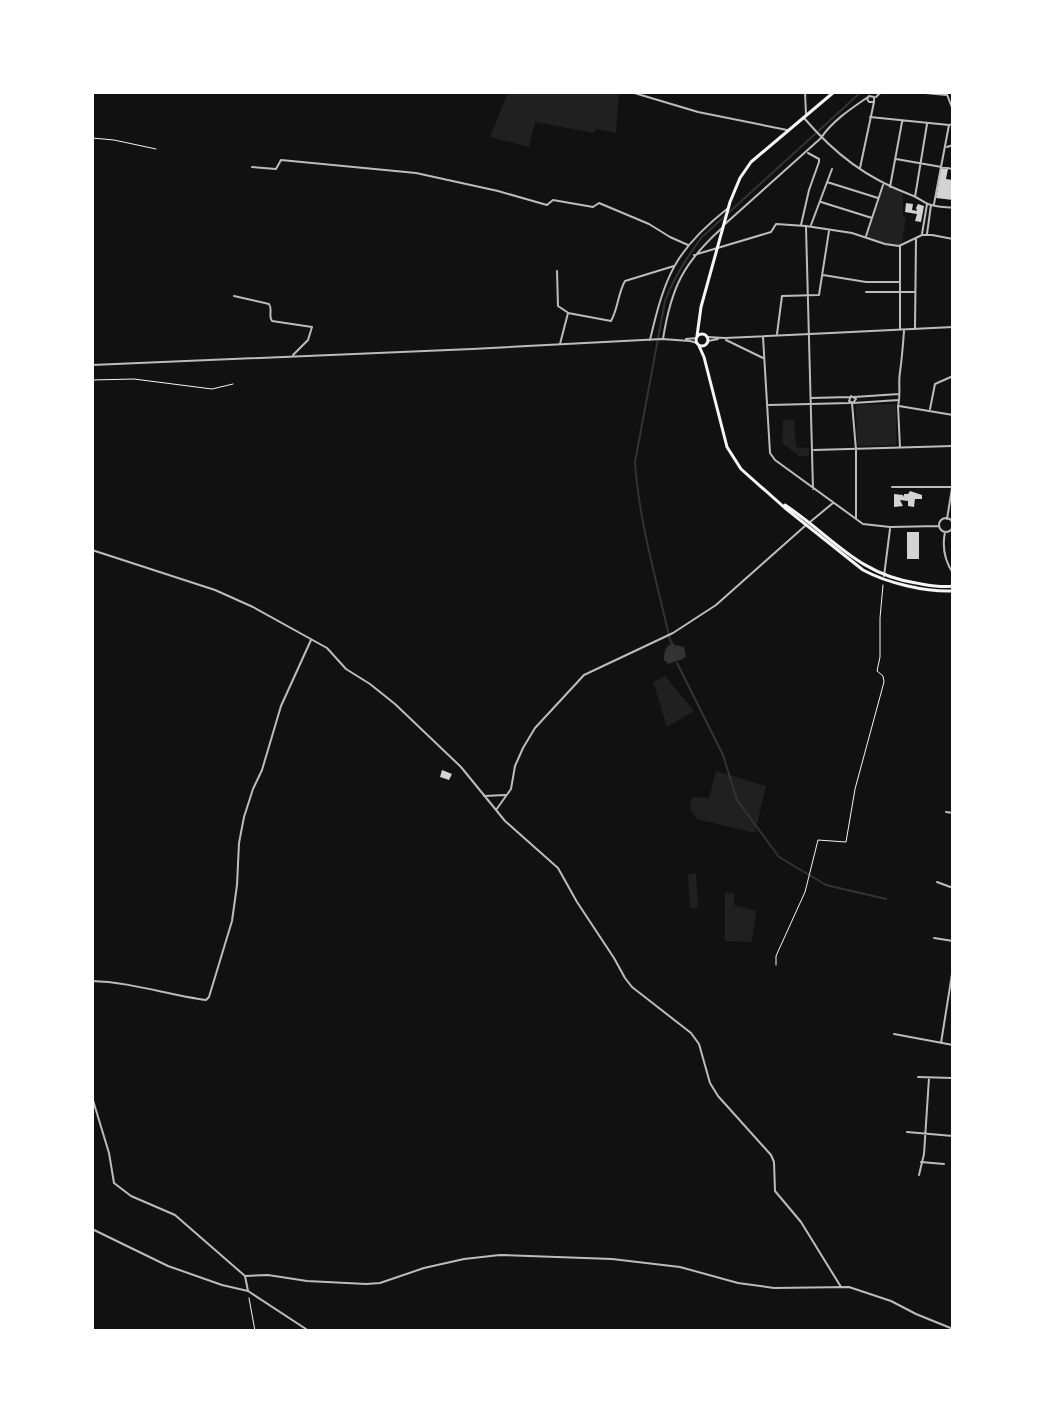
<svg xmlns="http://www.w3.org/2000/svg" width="1045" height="1423" font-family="Raleway,sans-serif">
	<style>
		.green { fill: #202020 }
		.water { fill: #333 }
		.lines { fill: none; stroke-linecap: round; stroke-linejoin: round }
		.stream { stroke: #333; stroke-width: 2 }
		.building { fill: #d3d3d3 }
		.path { stroke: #f5f5f5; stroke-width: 1 }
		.minor { stroke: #bcbcbc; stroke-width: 2 }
		.tertiary { stroke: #bcbcbc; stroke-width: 2 }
		.secondary { stroke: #f5f5f5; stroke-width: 3 }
	</style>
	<rect width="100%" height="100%" fill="#111"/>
	<path class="green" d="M508,92H619L616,133L596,129L594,133L535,122L529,147L490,137Z
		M884,184L903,193V217L906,218L902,243L899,246L885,244L866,238Z
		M896,404V445L857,446L856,405Z
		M783,420H794L796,447L809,448V456H799L782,443Z
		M665,676L694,711L667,727L653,682Z
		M716,771L766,786L755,833L697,819L690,808L692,797L709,798Z
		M696,873L698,908H690L688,874Z
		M725,892L734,893V905L756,911L752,942L725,941Z"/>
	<path class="water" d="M671,644L684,647L686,656L683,659L668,664L664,660C664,653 664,648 671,644Z"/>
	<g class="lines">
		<path class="stream" d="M674,646L670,640C657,582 639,522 635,462L665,301C674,277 686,258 702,237L861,92
			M677,663L723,755L737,800L779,857L826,885L886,899"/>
	</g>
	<path class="building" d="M941,168L948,169L946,179L953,180V200L936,198Z
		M906,203L913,204L912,210L917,211L916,208L918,204L924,206L921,222L915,221L917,214L905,212Z
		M910,491L922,495V499H915L914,507L908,506V501L900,500L903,506L894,507V494L903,495L904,497V494H908Z
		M907,532H919V559H907Z
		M442,770L452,774L449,780L440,777Z"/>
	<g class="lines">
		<path class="path" d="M92,138L114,140L156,149
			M92,380L134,379L212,389L233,384
			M776,965V956L805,892L818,840L846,842L855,789L884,682L883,676L877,671L880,657V618L883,585
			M249,1298L255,1331"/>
		<path class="minor" d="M631,92L698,112L787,130
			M805,92L806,114
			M915,92L946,95
			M869,96L874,97V102H869L867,99Z
			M876,97L881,92
			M870,117L949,125L953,124
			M804,118C835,154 866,178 911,195C917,197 922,201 928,204C936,207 945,207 953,208
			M947,147L953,145
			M896,159L953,169
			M252,167L276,169L281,160L416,173L498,191L547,205L553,200L593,207L599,203L649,224L670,237L688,245
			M860,168L874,102
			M827,182L878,198
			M890,187L902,122
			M915,197L927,124
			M821,202L872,218
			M934,204L949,125
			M725,224L821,138C832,121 852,108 868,97
			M801,225L809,190L819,162V159L808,153
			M811,225L832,169
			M806,227L813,489
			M922,234L927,204
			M927,234L931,205
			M866,236L883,185
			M694,255L771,232L776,224L806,226L852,233L885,244L899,246L922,235H932L953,239
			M557,271L558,306L567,312
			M823,275L866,282H900
			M866,292H914
			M234,296L269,304C273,309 268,316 272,321L312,327L308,340L293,355
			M900,329V247
			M915,329L916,239
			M777,334L782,296L819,295L829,231
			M763,337L770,453L775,460L863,524L890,527L939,526
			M663,339C671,288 683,263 722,228
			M650,340C665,276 675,250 727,209
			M726,340L763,358
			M560,344L568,313L611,321C618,309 618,293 625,281L674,266
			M851,396L856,399L853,403L849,401Z
			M854,397L899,394
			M811,398L850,397
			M852,403L856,450V519
			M853,403L899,400
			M769,405L850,403
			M899,406L953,415
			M930,409L935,384L953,376
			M900,448L898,406C901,395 898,383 900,372C902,358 903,345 904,331
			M814,450L953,446
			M892,487H952
			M939 525a7 7 0 1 1 14 0a7 7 0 1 1-14 0Z
			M947,519L953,482
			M810,522L833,503
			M945,532C942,547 944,560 953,573
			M92,550L215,590L253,607L327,648L346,669L370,684L395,704L461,767L505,821L558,868L577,902L614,958L625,978L632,987L691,1033L699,1044L710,1083L718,1096L771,1155L774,1162L775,1191L801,1222L841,1287
			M884,576L890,529
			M484,796L505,795
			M496,810L511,789L515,766L523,748L535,728L584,675L673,633L716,605L805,526
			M946,812L953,813
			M937,882L953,888
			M934,938L953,941
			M92,981C131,982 168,995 206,1000L209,997L232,921L237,885L239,843L244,817L253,789L262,770L281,706L311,640
			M894,1034L953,1045
			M941,1043L953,968
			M918,1077L953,1078
			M92,1097L109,1153L114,1183L131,1196L175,1215L245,1276L248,1291
			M907,1132L953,1136
			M921,1162L944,1164
			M919,1175L924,1154L929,1078
			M245,1276L268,1275L307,1281L366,1284L380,1283L424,1268L464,1259L500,1255L612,1259L680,1267L738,1283L774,1288L849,1287L891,1301L916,1314L953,1329"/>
		<path class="tertiary" d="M946,92L953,110
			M707,337L725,338L810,334L953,327
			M686,339L697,338
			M708,341L718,339
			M92,365L472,349L662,339L690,341L697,343
			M92,1229L168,1266L222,1285L248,1291L309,1331"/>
		<path class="secondary" d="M696 340a6 6 0 1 1 12 0a6 6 0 1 1-12 0Z
			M697,336L701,307L730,202L740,178L751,162L834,92
			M699,346L704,357L727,447L741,469L785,508L863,570C887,583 925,592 953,591
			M785,505C832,536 857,574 916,583C928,585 941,588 953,586"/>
	</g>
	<rect width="1045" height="1423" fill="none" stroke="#ffffff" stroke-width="188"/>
</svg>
